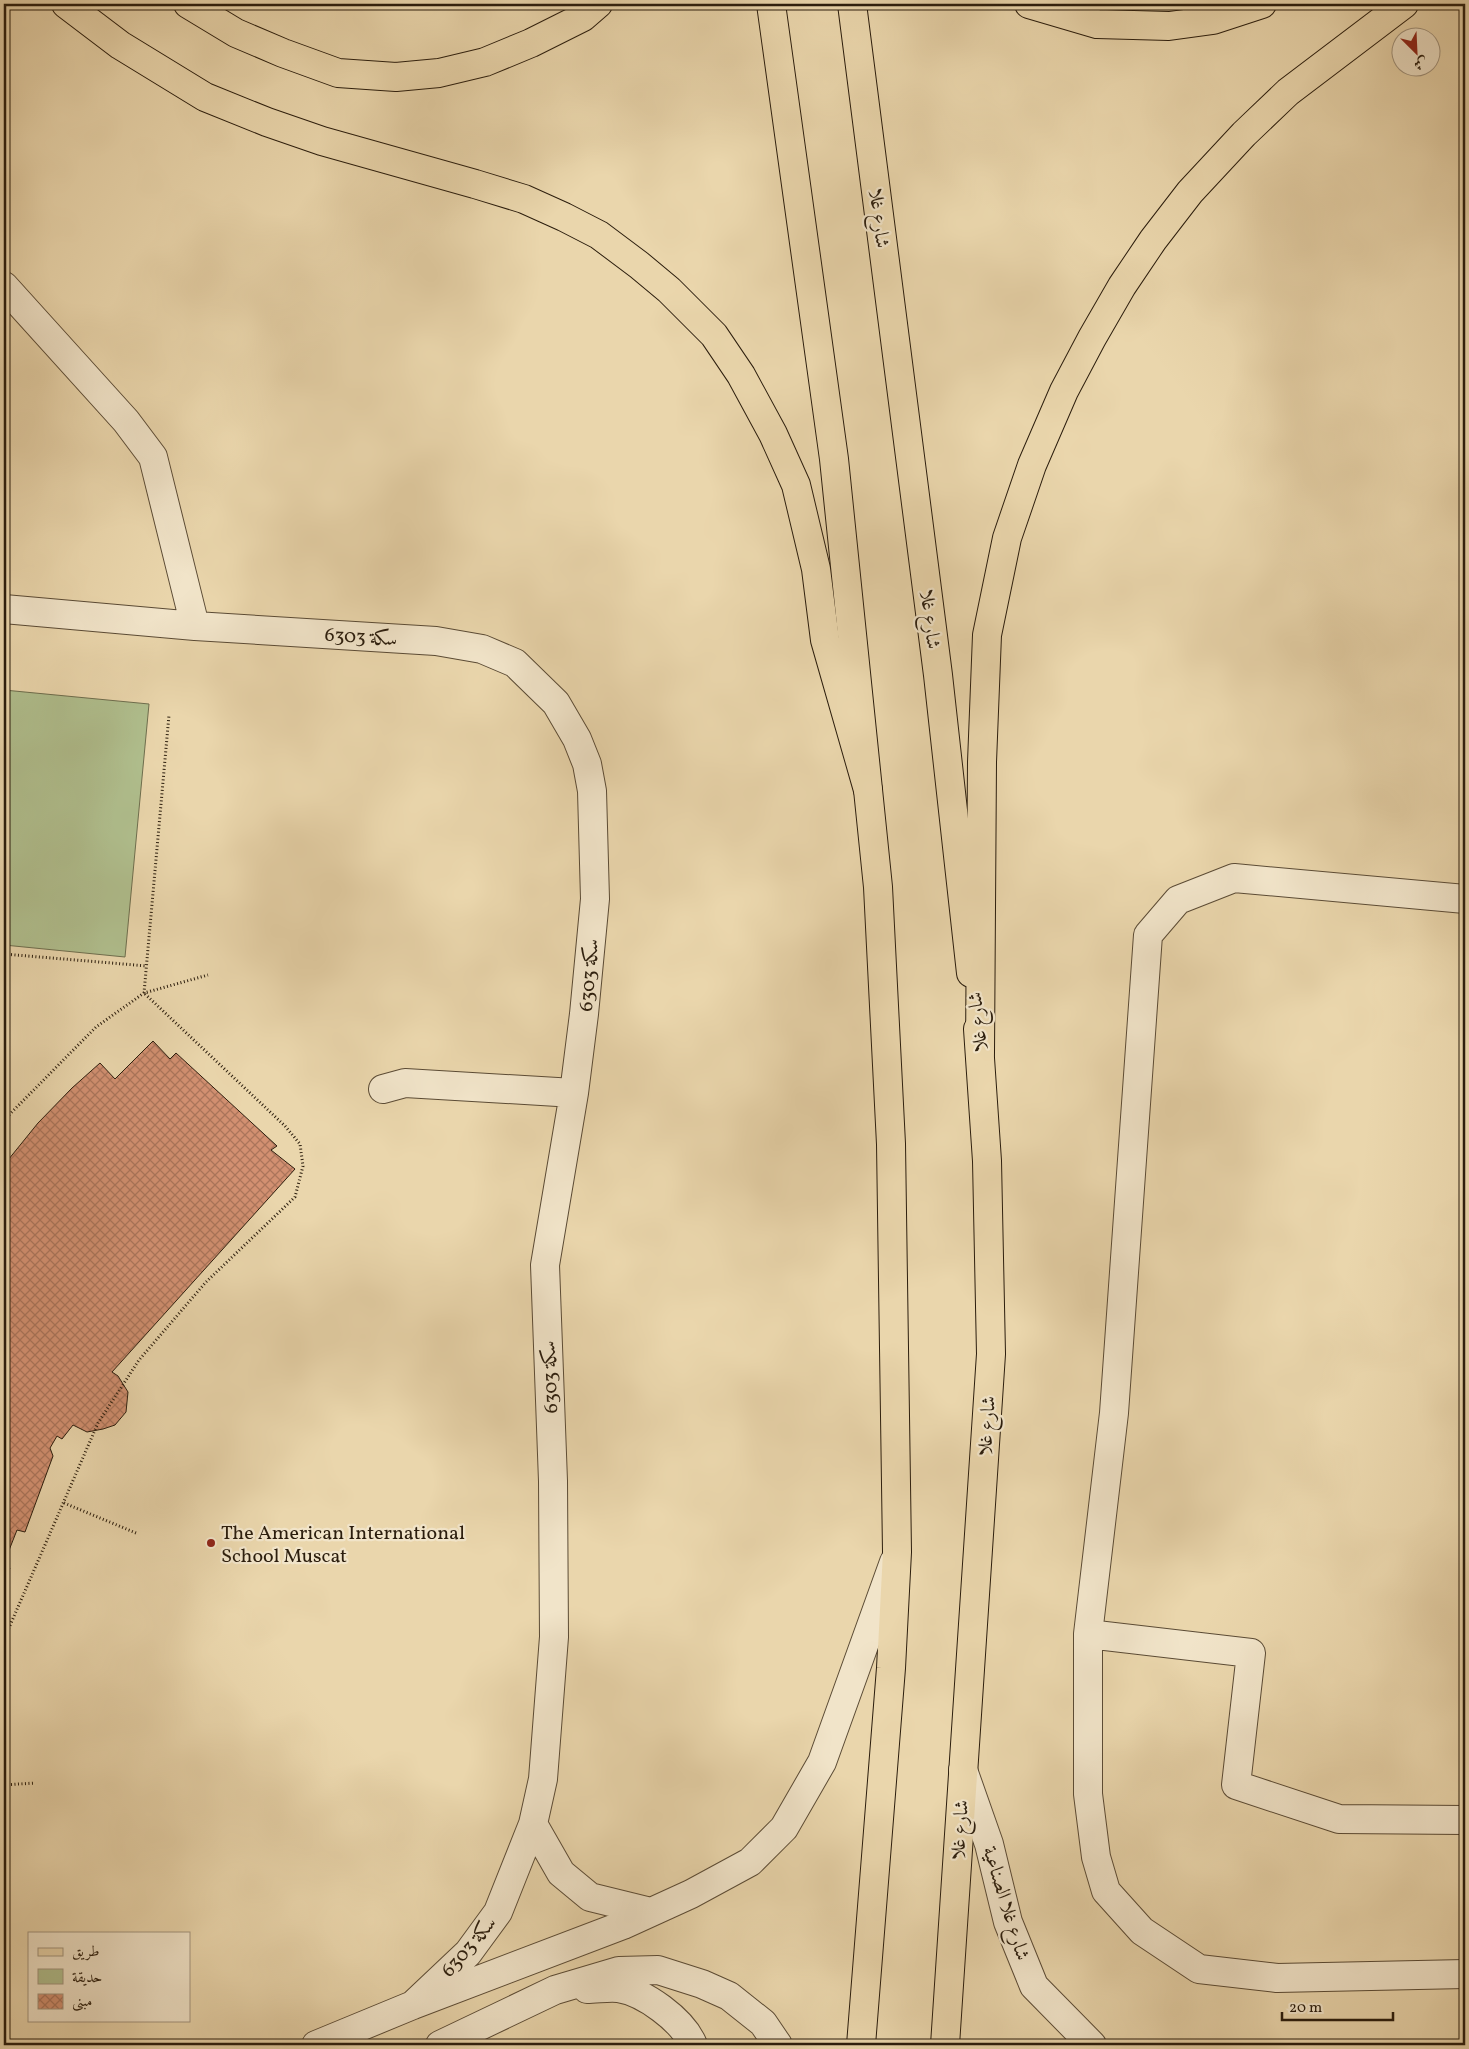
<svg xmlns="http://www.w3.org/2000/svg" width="1469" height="2049" font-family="Vollkorn,Amiri,serif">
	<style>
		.park { fill: #b0bf8e; stroke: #6e6e4e }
		.building { fill: url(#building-cross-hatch); stroke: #2b1d0d }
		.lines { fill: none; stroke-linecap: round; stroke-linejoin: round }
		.minor-casing { stroke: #5b4b35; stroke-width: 30 }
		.major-casing { stroke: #2b1d0d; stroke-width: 30 }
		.highway-casing { stroke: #2b1d0d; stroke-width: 30 }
		.path { stroke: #2b1d0d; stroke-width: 3; stroke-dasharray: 1 2.5; stroke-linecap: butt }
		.minor { stroke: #f1e4c9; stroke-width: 28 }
		.major { stroke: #ead6ac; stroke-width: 28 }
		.highway { stroke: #ead6ac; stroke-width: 28 }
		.poi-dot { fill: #8f2418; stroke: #f1e4c9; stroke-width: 2 }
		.labels { text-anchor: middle; stroke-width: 4.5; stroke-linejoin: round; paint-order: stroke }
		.street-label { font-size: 20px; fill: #2b1d0d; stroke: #f1e4c9 }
		.poi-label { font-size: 20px; fill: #2b1d0d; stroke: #f1e4c9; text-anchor: start }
	</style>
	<defs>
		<pattern id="building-cross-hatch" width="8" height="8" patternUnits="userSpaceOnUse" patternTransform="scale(1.25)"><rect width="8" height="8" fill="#d29071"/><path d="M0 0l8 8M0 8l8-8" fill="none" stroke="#ab755b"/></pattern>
	</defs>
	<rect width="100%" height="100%" fill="#ead6ac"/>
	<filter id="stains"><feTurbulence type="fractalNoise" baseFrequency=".004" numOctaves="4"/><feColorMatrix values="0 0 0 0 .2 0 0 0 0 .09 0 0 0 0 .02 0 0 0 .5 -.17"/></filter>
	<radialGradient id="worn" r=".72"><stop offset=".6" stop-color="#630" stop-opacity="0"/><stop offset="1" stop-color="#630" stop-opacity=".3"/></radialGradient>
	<path class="park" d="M4,690L149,704L125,957L4,945Z"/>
	<path class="building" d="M153,1041L170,1059L176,1053L277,1146L271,1150L295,1169L112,1372L118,1376L128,1392L126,1412L115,1425L103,1429L87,1432L73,1425L62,1439L57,1436L50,1448L53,1456L25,1532L17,1530L4,1563V1165L38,1123L72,1088L100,1063L115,1079Z
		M4,1566L10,1568L4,1580Z"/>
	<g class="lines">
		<defs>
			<path id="minor" d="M4,286L126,421L153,457L195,626
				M4,609L195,626L436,641L482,649L515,663L556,703L577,739L587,764L592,791L595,899L584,1014L574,1093L545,1265L553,1481L554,1637L543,1779L533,1824L498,1912L468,1953L413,2005
				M1465,899L1234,878L1178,900L1148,935L1114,1413L1088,1634V1794L1096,1857L1106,1891L1142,1931L1199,1969L1277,1978L1465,1974
				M383,1089L405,1083L574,1093
				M1088,1634L1251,1653L1236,1785L1339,1819L1465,1820
				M963,1770L989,1844L1008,1922L1034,1986L1092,2045
				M533,1824L561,1873L590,1897L651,1912
				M587,1989C597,1989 608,1987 618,1988C644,1992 683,2020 693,2045
				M316,2045L413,2005L623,1925L691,1894L750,1862L784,1828L822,1762L894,1562
				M440,2045L555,1990L619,1971L658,1970L702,1984L729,1996L763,2023L778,2045"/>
			<path id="major" d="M771,4L834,459L878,887L891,1144L897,1552L891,1668L861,2045
				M852,4L938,675L971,973
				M945,2045L991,1354L987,1161L978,1029"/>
			<path id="highway" d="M66,4L120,45L205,97L267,122L322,141L475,184L524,199L564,217L599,235L639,265L669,290L714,335L741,375L773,434L796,485L816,569L825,640L868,790
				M188,4L236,33L283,53L338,73L396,77L439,73L485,62L531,43L583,17L598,4
				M1029,4L1097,24L1169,26L1213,20L1262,4
				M980,1053L982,762L987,635L1007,538L1032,465L1064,391L1092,338L1122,286L1153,240L1190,192L1244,134L1288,92L1404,4"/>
		</defs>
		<use href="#minor" class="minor-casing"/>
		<use href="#major" class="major-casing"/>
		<use href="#highway" class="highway-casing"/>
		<path class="path" d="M4,954L147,966
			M144,993L169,715
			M4,1120L96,1027L144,993L208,975
			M64,1503L136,1533
			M4,1634L8,1630L98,1423L139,1360L206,1282L295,1197L303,1166L300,1144L285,1126L144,993
			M4,1785L35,1783"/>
		<use href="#minor" class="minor"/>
		<use href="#major" class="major"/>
		<use href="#highway" class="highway"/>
	</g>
	<circle class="poi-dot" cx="211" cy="1543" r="5"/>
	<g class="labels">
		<g class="street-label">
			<text transform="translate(880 218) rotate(83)" y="7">شارع غلا</text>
			<text transform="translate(931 619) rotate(83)" y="7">شارع غلا</text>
			<text transform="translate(361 636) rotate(4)" y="7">سكة 6303</text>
			<text transform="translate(588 975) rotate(-85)" y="7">سكة 6303</text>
			<text transform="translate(977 1022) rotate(-96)" y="7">شارع غلا</text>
			<text transform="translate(549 1377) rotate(-92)" y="7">سكة 6303</text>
			<text transform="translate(986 1426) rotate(-86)" y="7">شارع غلا</text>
			<text transform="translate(959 1830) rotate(-86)" y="7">شارع غلا</text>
			<text transform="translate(1007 1903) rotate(73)" y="7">شارع غلا الصناعية</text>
			<text transform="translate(468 1946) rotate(-49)" y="7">سكة 6303</text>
		</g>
		<g class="poi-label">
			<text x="221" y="1539">The American International<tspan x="221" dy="23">School Muscat</tspan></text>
		</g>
	</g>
	<rect width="1469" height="2049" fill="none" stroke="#ead6ac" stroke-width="20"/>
	<rect x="5" y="5" width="1459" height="2039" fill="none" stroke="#2b1d0d" stroke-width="2.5"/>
	<rect x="10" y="10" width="1449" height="2029" fill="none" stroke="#2b1d0d"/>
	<rect x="28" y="1932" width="162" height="90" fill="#f1e4c9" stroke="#a2947e"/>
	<rect x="38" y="1948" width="25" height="8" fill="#ead6ac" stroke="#a2947e"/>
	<text x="72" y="1956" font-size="15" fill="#2b1d0d">طريق</text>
	<rect x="38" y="1969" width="25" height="15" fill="#b0bf8e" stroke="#a2947e"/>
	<text x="72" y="1982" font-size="15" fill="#2b1d0d">حديقة</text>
	<rect x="38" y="1994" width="25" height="15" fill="url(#building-cross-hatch)" stroke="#a2947e"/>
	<text x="72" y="2006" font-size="15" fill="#2b1d0d">مبنى</text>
	<g transform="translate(1416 52) rotate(156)"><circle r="24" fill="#f1e4c9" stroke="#a2947e"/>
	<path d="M0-4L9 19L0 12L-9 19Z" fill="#8f2418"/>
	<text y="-8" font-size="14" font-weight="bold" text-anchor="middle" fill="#2b1d0d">ش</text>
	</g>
	<path d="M1282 2012v8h111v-8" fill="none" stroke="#2b1d0d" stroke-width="2.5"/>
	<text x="1289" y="2012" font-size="15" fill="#2b1d0d" stroke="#f1e4c9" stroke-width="4" paint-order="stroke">20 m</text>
	<rect width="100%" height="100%" filter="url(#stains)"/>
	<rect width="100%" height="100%" fill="url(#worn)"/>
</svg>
